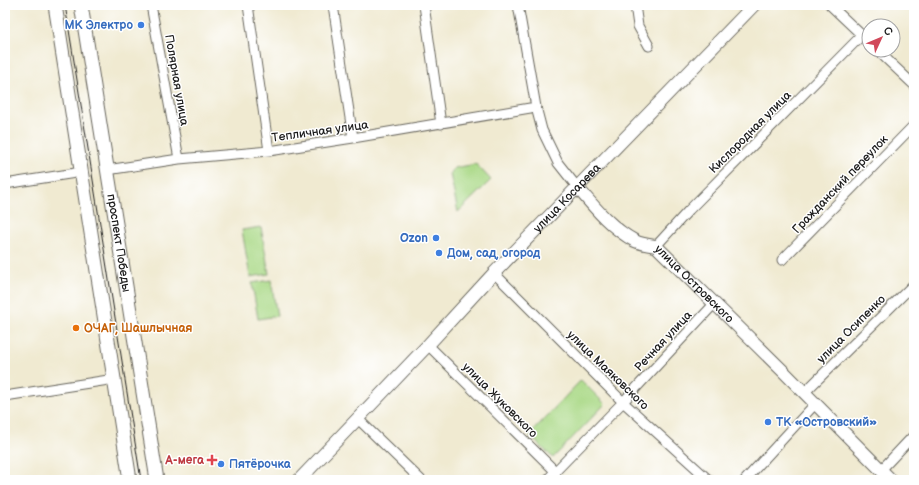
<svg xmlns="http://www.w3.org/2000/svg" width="919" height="485" font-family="'Balsamiq Sans',sans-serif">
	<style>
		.green { fill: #aad987; stroke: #637a52 }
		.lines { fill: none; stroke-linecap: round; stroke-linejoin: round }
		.street-casing { stroke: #66645b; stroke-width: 11 }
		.secondary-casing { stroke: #66645b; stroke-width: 14 }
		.primary-casing { stroke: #66645b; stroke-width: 15 }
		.street { stroke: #fff; stroke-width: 9 }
		.secondary { stroke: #fff; stroke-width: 12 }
		.primary { stroke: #fff; stroke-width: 13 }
		.tram { stroke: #1c1c1c; stroke-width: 1 }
		.shop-dot { fill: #3f7fe0; stroke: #fff; stroke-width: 1.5 }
		.food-dot { fill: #e8710a; stroke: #fff; stroke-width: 1.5 }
		.health-dot { fill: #e0444e; stroke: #fff; stroke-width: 1.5 }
		.labels { text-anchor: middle; stroke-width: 3; stroke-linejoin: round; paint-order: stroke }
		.shop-label { font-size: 12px; font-weight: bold; fill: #366cbe; stroke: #fff; text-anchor: start }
		.street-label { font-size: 12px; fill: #1c1c1c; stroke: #fff }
		.food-label { font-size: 12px; font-weight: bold; fill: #c56008; stroke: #fff; text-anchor: start }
		.health-label { font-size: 12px; font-weight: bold; fill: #be3a42; stroke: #fff; text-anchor: end }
	</style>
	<rect width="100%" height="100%" fill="#fff"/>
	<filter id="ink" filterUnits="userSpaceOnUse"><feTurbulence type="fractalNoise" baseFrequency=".025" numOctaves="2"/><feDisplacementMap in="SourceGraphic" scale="8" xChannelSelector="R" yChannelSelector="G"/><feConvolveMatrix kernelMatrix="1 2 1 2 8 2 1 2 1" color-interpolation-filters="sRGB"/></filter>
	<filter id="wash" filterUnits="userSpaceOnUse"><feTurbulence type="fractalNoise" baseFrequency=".012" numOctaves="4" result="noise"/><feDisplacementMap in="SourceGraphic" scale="16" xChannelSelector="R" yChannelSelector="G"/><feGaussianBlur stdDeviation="0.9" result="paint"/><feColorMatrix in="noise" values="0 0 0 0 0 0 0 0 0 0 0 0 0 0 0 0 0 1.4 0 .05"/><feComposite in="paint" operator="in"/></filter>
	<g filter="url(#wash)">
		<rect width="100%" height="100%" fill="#f0ead1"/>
		<path class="green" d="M476,164L491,180L458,212L450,174L454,168Z
			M261,227L269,274L250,277L242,230Z
			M271,280L277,316L258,319L252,283Z
			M581,380L605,404L553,458L529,435Z"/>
	</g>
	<g filter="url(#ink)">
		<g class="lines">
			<defs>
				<path id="street" d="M151,5L179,159
					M248,5L269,151
					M333,5L353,138
					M424,5L441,124
					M518,5L536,107L542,130L558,163L577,187
					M635,5L638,26L649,46
					M830,5L869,42
					M877,50L914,85
					M107,170L179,159L269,151L353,138L536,107
					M5,184L82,172
					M656,246L689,210L862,35
					M782,260L914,125
					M494,273L623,402L709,480
					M428,345L556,472
					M805,392L914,284
					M5,396L115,379
					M357,418L421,480
					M881,470L914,435
					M547,480L623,402L714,304
					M745,480L816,403"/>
				<g id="secondary">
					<path id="s1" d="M577,187C594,207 611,228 635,241C641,244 649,245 656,246L783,371L891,480"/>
					<path id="s2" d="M299,480L428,345L494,273L754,5"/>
				</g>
				<g id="primary">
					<path d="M55,5L130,480"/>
					<path id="s3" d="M81,5L157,480"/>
				</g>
			</defs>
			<use href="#street" class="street-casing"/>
			<use href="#secondary" class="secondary-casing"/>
			<use href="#primary" class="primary-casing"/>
			<use href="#street" class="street"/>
			<use href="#secondary" class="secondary"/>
			<use href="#primary" class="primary"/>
			<path class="tram" d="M65,5L141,480"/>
		</g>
	</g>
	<g class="shop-dot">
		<circle cx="141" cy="25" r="4"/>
		<circle cx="436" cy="238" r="4"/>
		<circle cx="439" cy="253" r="4"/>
		<circle cx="768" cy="422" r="4"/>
		<circle cx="221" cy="464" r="4"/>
	</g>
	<circle class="food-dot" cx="76" cy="328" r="4"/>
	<path class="health-dot" d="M210 454h4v4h4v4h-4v4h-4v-4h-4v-4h4z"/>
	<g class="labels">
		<g class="shop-label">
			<text x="133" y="29" text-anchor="end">МК Электро</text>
			<text x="428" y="242" text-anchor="end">Ozon</text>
			<text x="447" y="257">Дом, сад, огород</text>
			<text x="776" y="426">ТК «Островский»</text>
			<text x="229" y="468">Пятёрочка</text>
		</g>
		<g class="street-label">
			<text transform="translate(177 80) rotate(80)" y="4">Полярная улица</text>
			<text transform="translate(320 131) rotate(-8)" y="4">Тепличная улица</text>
			<text transform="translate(750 132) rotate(-45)" y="4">Кислородная улица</text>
			<text transform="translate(840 184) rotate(-46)" y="4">Гражданский переулок</text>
			<text dy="4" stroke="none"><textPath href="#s2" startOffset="389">улица Косарева</textPath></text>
			<text dy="4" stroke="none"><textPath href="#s3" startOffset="241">проспект Победы</textPath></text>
			<text dy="4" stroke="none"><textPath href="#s1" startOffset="155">улица Островского</textPath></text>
			<text transform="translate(851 329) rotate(-45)" y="4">улица Осипенко</text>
			<text transform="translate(663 341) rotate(-47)" y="4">Речная улица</text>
			<text transform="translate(608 370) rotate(44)" y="4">улица Маяковского</text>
			<text transform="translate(500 400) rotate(45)" y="4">улица Жуковского</text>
		</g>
		<g class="food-label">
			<text x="84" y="332">ОЧАГ, Шашлычная</text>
		</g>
		<g class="health-label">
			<text x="204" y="464">А-мега</text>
		</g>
	</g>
	<rect width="919" height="485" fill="none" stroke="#fff" stroke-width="20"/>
	<g transform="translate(881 38) rotate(46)"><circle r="19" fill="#ffffff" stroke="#a4a4a4"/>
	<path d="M0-3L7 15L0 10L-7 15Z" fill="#d1495b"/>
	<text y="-6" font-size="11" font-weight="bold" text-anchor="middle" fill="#1c1c1c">С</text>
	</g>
</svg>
